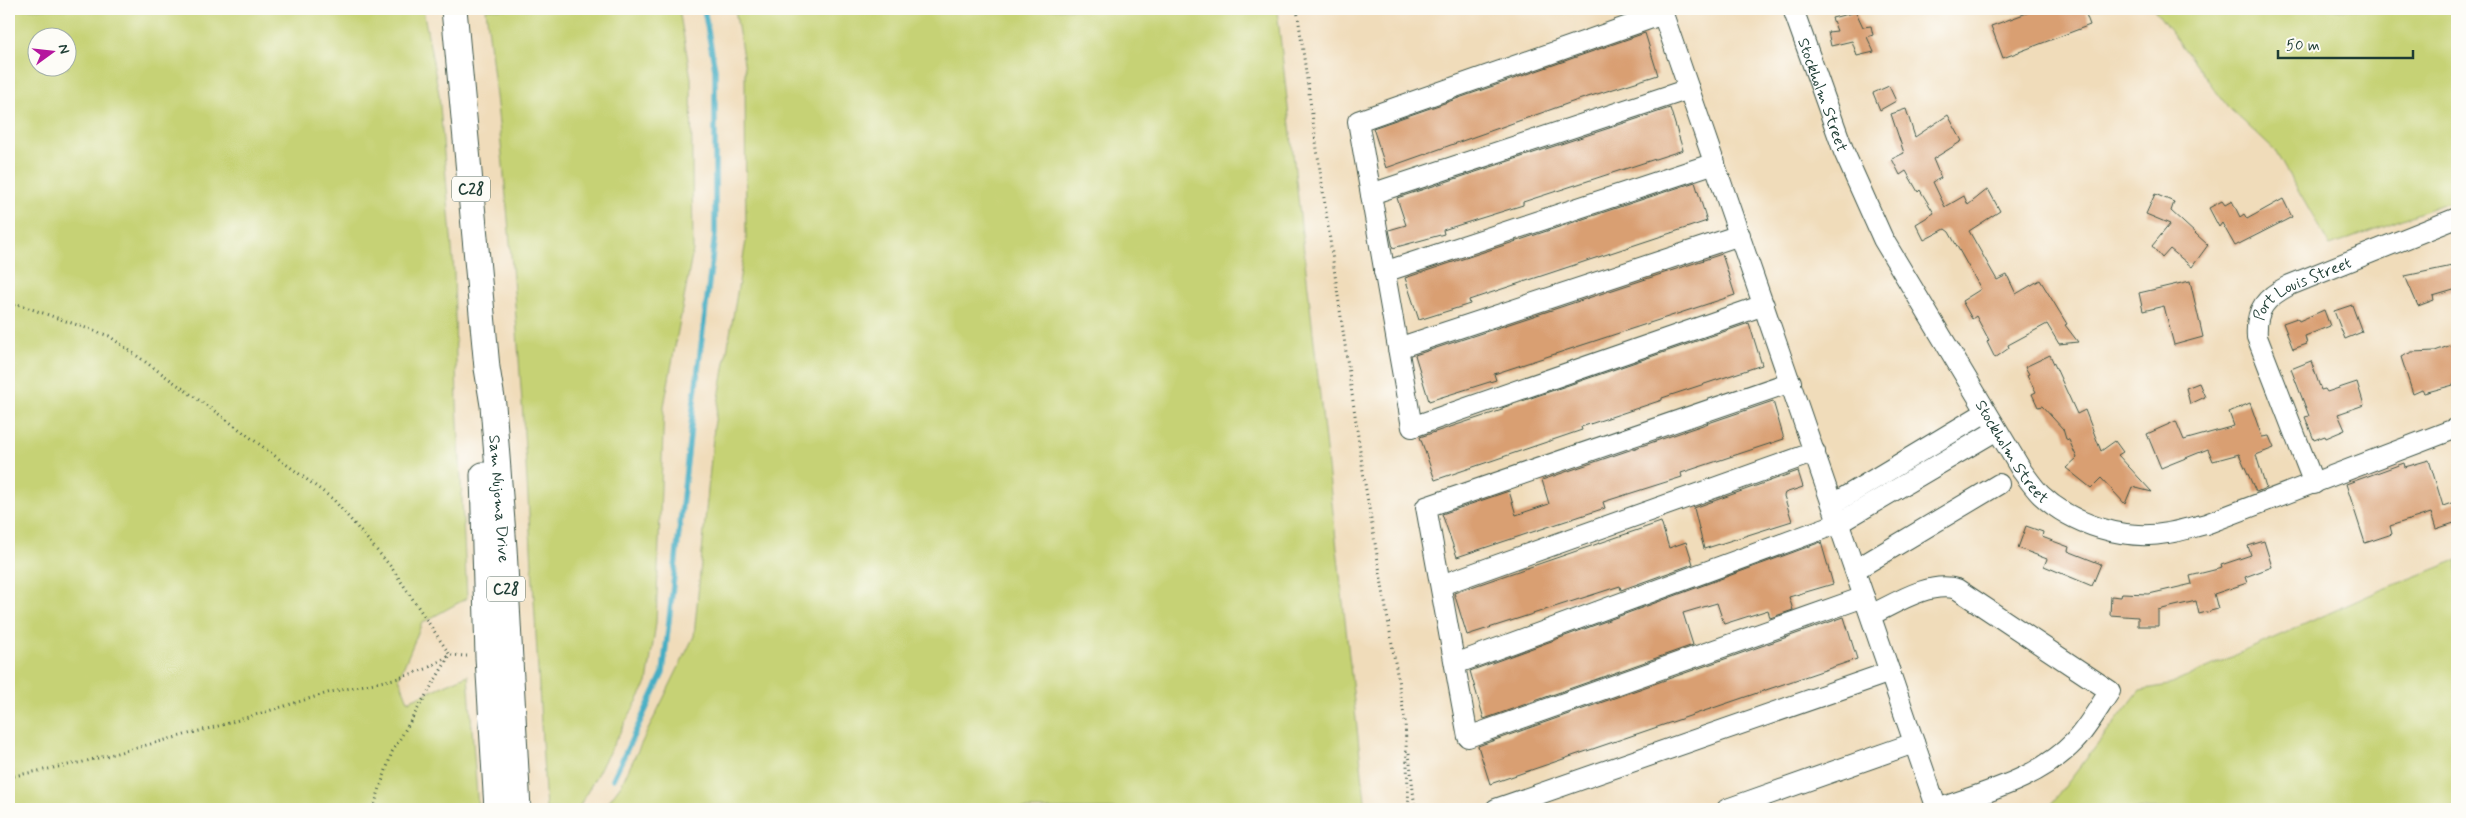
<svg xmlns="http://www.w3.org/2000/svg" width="2466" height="818" font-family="Mynerve,sans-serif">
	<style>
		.green { fill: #c6d274; stroke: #728854; fill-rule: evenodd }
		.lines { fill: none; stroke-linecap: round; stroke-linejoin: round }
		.stream { stroke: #44adc3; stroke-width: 5.5 }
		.building { fill: #d99f72 }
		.minor-casing { stroke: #3e5548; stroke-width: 22 }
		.major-casing { stroke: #3e5548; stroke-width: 27 }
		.path { stroke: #3e5548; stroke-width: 3; stroke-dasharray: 1 4; stroke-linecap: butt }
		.minor { stroke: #fff; stroke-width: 20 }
		.major { stroke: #fff; stroke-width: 25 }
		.labels { text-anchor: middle; stroke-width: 4.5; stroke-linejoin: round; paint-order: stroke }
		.shield { fill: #fdfcf7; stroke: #62766e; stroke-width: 1 }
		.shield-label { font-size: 15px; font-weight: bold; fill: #1f3d34 }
		.street-label { font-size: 16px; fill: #1f3d34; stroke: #fdfcf7 }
	</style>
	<rect width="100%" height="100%" fill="#fdfcf7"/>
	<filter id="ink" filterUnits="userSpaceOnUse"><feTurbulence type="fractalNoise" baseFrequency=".02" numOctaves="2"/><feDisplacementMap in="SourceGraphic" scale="10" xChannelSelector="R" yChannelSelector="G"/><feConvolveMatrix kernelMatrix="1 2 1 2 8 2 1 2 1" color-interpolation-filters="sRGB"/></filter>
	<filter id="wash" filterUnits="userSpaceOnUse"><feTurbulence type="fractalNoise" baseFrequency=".0096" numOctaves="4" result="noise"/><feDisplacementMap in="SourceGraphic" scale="20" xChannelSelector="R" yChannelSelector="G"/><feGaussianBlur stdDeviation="1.12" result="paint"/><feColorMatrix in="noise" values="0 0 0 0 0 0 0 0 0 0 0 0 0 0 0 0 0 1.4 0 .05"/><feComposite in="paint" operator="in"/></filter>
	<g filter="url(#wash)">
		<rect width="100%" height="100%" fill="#f0dcba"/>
		<path class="green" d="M9,9H423L439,94L454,272L457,403L467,598L422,623L399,678L408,701L468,675L478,809H9ZM38,38H68V68H38Z
			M486,9H679L691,78L693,250L664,406L656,623L647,683L578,809H546C530,542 519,274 486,9Z
			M735,9H1277L1366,809H603L621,785L694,636L714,427L746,241L745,69Z
			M2154,9H2457V199L2330,246L2275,151L2228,107Z
			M2457,560V809H2033L2052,803L2140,690L2169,685L2374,593Z"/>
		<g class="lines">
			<path class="stream" d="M613,779L663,673L693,409L715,235V69L704,9"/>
		</g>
		<g id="blocks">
			<path class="building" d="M2038,9H2084L2090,25L2003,58L1991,26Z
				M1856,12L1863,27L1871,26L1873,35L1867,37L1874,52L1857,56L1852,41L1831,46L1828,32L1837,31L1832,18Z
				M1645,33L1658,75L1575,101L1386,168L1373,128Z
				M1889,86L1896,101L1880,110L1873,93Z
				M1670,108L1683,150L1523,202V205L1443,230L1444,234L1393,248L1389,230L1406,225L1397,198Z
				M1906,109L1915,137L1948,115L1962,141L1933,159L1941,178L1933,182L1945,207L1964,196L1968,205L1988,189L2000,211L1969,231L1997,280L2007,275L2016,294L2040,280L2067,324L2065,325L2078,342L2059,344L2047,324L2008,345L2009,348L1995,358L1987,342L1989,340L1976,316L1972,319L1962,301L1981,289L1949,232L1945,229L1924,240L1916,224L1934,213L1920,190L1918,192L1906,171L1900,175L1892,159L1904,153L1891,114Z
				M1695,182L1707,221L1469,300L1470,304L1419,320L1405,278Z
				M2155,194L2174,202L2171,211L2208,245L2192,267L2170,249L2162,258L2152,246L2170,224L2146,214Z
				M2283,199L2292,217L2235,246L2222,223L2219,227L2209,208L2222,201L2225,205L2232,201L2240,217L2244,214L2247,219Z
				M1722,254L1735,295L1494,374L1496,380L1429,401L1415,355Z
				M2457,265V289L2433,296L2434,300L2418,306L2405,276Z
				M2190,281L2203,337L2174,345L2164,306L2143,311L2139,293Z
				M2352,305L2362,332L2345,339L2334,311Z
				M2324,310L2330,326L2305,336L2307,344L2293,349L2283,323L2297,318L2299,321Z
				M1749,323L1762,365L1662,398V400L1581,427L1582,430L1435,480L1420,437L1502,410V408Z
				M2454,344L2457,351V384L2424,393L2422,390L2413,394L2401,357L2412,352L2435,351Z
				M2050,355L2077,414L2085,410L2101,451L2115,441L2123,452L2118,455L2152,492L2132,487L2125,504L2101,478L2091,488L2066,468L2077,458L2069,440L2066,439L2063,429L2042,406L2038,407L2032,394L2036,392L2027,375L2029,374L2025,367Z
				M2311,361L2321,390L2325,389L2327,392L2357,382L2364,405L2338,414L2345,430L2326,438L2325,436L2314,440L2305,417L2309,416L2291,369Z
				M2199,383L2205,397L2190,404L2186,388Z
				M1773,401L1784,439L1681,473L1682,477L1603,502L1605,508L1457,557L1442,514L1509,491L1516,515L1549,504L1542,480Z
				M2250,403L2262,437L2269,436L2274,448L2256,455L2266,488L2256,492L2239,454L2213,461L2208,449L2161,468L2147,434L2176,421L2184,440L2234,426L2229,412Z
				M2429,460L2443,506L2457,501V522L2436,529L2431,513L2390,526L2392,534L2365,543L2346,484L2404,463L2405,467Z
				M1798,471L1803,487L1785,493L1784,496L1792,521L1704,549L1694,508Z
				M1661,522L1669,548L1686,542L1693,564L1621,590L1620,586L1467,635L1454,593Z
				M2026,526L2043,532L2042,537L2069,547L2068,551L2101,564L2092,586L2044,566L2047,559L2018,548Z
				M2264,541L2272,567L2245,577L2247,583L2214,594L2218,609L2199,614L2196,601L2158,610V626H2138V617L2110,615L2111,596L2121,597L2122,593L2149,594L2192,584L2190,576L2222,568L2221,565L2251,555L2248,546Z
				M1821,542L1833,584L1789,597L1793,610L1770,618L1768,610L1724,624L1717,603L1683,613L1693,645L1484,719L1470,671Z
				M1844,617L1857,659L1490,784L1478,746Z"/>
		</g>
	</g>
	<g filter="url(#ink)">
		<use href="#blocks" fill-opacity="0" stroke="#3e5548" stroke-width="1"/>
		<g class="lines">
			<defs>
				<g id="minor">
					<path id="s1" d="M1793,9L1844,152L1883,239L2022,471C2028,479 2034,488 2041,495C2073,525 2125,541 2168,533C2181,531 2193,527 2206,524L2457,428"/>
					<path d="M1371,194L1689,89"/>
					<path d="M1384,272L1715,163"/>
					<path d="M1764,305L1412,427L1358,121L1663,14C1755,279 1846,544 1937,809"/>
					<path d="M1398,348L1740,235"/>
					<path d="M1791,382L1426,507L1468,737L1864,597"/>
					<path id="s2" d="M2314,484L2257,337C2255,309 2266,297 2290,285L2457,218"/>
					<path d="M1833,504L1986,412"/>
					<path d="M1855,570L1999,484"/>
					<path d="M1441,585L1815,452"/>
					<path d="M1871,615C1896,603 1929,581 1957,589L2110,691C2099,707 2088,727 2075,741C2039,779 1985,792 1938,809"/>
					<path d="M1455,664L1839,523L1997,430"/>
					<path d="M1496,809L1890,672"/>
					<path d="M1727,809L1914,743"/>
				</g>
				<g id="major">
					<path id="s3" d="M454,9L487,368L493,405L504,548L518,809"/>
					<path d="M483,475L488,657L497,809"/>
				</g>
			</defs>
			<use href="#minor" class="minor-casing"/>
			<use href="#major" class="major-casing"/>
			<path class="path" d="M1297,9L1364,478L1405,721L1409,809
				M9,306L17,304L109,336L220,415L333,499L392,568L450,655L392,752L373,809
				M1409,753L1415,809
				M9,777L83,762L222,725L331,692L399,678L426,669L450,655L467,656"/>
			<use href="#minor" class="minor"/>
			<use href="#major" class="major"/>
		</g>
	</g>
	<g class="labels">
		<g class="shield">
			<rect x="452" y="176.5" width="38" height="25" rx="4"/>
			<rect x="487" y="576.5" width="38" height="25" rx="4"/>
		</g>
		<g class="shield-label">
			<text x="471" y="194">C28</text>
			<text x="506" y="594">C28</text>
		</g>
		<g class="street-label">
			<text dy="6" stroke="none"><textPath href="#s1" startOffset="91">Stockholm Street</textPath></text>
			<text dy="6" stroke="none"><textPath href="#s2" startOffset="232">Port Louis Street</textPath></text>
			<text dy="6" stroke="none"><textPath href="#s1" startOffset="496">Stockholm Street</textPath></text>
			<text dy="6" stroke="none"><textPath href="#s3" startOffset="492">Sam Nujoma Drive</textPath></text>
		</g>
	</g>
	<rect width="2466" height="818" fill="none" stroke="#fdfcf7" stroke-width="30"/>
	<g transform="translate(52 52) rotate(75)"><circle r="24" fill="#fdfcf7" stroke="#a4b0a9"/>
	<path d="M0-4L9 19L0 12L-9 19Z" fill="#b5179e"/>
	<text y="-8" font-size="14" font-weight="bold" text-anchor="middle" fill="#1f3d34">N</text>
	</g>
	<path d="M2278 50v8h135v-8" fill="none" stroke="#1f3d34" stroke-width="2.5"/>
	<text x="2286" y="50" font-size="15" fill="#1f3d34" stroke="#fdfcf7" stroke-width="4" paint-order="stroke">50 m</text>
</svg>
